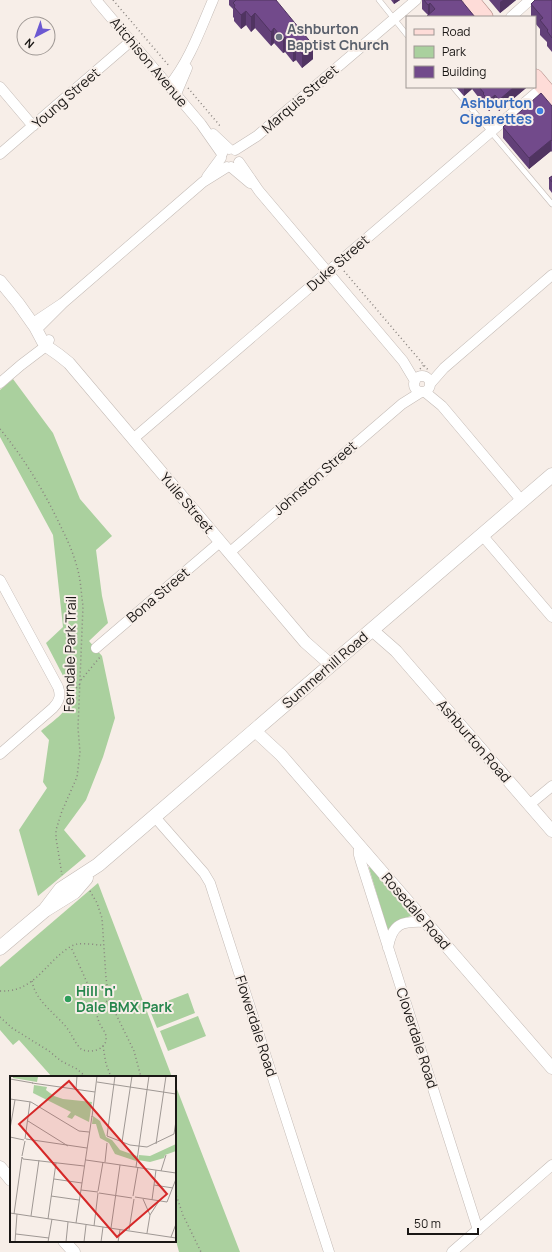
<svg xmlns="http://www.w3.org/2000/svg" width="552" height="1252" font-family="Manrope,sans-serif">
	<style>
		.green { fill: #aad09e }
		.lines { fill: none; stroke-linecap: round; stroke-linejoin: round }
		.service-casing { stroke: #c4bbb6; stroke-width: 6 }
		.minor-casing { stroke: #c4bbb6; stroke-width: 11 }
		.tertiary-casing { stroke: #c4bbb6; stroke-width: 13 }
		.secondary-casing { stroke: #c4bbb6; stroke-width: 15 }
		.primary-casing { stroke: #ae8883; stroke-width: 17 }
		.path { stroke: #89837f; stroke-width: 1.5; stroke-dasharray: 1 3; stroke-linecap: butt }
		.service { stroke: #fff; stroke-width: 5 }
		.minor { stroke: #fff; stroke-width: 10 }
		.tertiary { stroke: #fff; stroke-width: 12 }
		.secondary { stroke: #fff; stroke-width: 14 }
		.primary { stroke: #fedcd8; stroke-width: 16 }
		.wall { fill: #624078 }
		.shaded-wall { fill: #503461 }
		.building { fill: #724a8b; stroke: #503461 }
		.worship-dot { fill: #6b7280; stroke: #f7eee8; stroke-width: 1.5 }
		.shop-dot { fill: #3f7fe0; stroke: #f7eee8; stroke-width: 1.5 }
		.leisure-dot { fill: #2e9e5b; stroke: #f7eee8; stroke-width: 1.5 }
		.labels { text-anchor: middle; stroke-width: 4; stroke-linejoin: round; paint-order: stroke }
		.worship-label { font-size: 14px; font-weight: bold; fill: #5b616d; stroke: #f7eee8; text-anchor: start }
		.street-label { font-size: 14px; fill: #1a1715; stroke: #f7eee8 }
		.shop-label { font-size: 14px; font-weight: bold; fill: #366cbe; stroke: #f7eee8; text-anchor: end }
		.leisure-label { font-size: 14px; font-weight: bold; fill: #27864d; stroke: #f7eee8; text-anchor: start }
		.inset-road { fill: none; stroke: #9f9894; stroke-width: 1 }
		.view { fill: #d62828; fill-opacity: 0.15; stroke: #d62828; stroke-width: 2 }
		.inset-edge { fill: none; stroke: #1a1715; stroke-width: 2 }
	</style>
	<rect width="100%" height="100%" fill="#f7eee8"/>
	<path class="green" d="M13,379L53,433L80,499L112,536L96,550L102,596L108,623L89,641L102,656L115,718L103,757L86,800L64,830L86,856L38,896L19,830L47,788L43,782L49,740L41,731C53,721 71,710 72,693L46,643L63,627L53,535L0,437V390Z
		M370,866L413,915L398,921L389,930L387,928L369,868Z
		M98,883L164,1056L172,1077H52L19,1040L13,1045L0,1030V967Z
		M188,993L195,1013L157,1028L149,1008Z
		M198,1016L206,1036L168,1051L160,1031Z
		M175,1084L240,1252H179L175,1237Z"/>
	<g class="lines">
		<defs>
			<path id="service" d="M379,0L407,35
				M453,87L552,204"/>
			<path id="minor" d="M96,0L201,124L222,154
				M511,17L530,0
				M169,86C190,60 200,30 213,0
				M0,87L33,126
				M176,94L187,68
				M213,134L229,149
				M235,150L257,136L416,0
				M0,154L131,41
				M239,162L259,191L403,361L415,381
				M231,167L250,183
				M207,177L221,158
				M63,303L36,321L35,327L40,326L63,303L203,182L227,167
				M414 384a8 8 0 1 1 16 0a8 8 0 1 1-16 0Z
				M0,383L21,365L46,346L49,340
				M430,384L444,368L552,275
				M425,392L442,406L522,501
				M133,439L543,87
				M482,535L552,617
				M229,553L402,404L421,392
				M0,580L58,687C61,695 60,701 53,708L0,754
				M96,648L220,542
				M529,805L552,786
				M154,816L204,873L210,883L329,1252
				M359,845V855L361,862L478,1230
				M388,948C392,923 402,921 425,922
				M452,1252L552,1165"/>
			<path id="tertiary" d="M0,281L18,303L35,327L43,342L49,348L59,355L69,363L305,642L331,665
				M372,630L396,651L552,831
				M254,730L281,755L552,1068
				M0,1167L11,1180
				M64,1241L74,1252"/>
			<path id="secondary" d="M45,910L61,889L98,865L552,475
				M0,948L45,910L74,892L86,878"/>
			<path id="primary" d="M471,0L485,17
				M535,77L552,97"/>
		</defs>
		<use href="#service" class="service-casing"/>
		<use href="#minor" class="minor-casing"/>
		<use href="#tertiary" class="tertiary-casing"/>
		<use href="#secondary" class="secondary-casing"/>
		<use href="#primary" class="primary-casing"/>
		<path class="path" d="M113,0L170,67
			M188,88L221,127
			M344,271L429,371
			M420,369L424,365
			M0,429C24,458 44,491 60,525C67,539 73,552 77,567C81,580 81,593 83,606L78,728L80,752L77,777L62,811L56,830V838L62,875
			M81,680L100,657
			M71,694L80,684
			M90,891L97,903L102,918L106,978L109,1000L134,1051L141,1077
			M32,981C36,1002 55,1013 67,1028C72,1035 75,1043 81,1049C90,1054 108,1050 106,1036C105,1031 101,1027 99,1022C96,1014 95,1004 92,995C86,979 78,963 71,947
			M0,991C28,992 39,974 57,957C63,952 70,945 78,944C86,943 95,945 103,945
			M96,1008L109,1000
			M0,1017L12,1028L49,1051L61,1061L77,1069L86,1077
			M103,1046L106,1064L111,1077
			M175,1192L183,1215L201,1252"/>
		<use href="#service" class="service"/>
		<use href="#minor" class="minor"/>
		<use href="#tertiary" class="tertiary"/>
		<use href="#secondary" class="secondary"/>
		<use href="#primary" class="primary"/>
	</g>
	<path class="wall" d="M229,0H276L313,59L302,68L296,60L293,62L285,52L283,53L274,43L271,46L255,28L251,32L246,25L241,29L234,21V18L233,17V9L229,5Z
		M391,0H400L394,4Z
		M422,0H461L428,15L422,9Z
		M489,0H516L500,13Z
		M552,0V52L547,46V42L540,35V29L535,23V17H531V4Z
		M456,87H526V88L499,111L495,106L489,111L483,105V103L472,89L464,96Z
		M552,106V152L551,151L529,169L503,138V127Z
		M552,176V193L549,189V178Z"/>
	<path class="shaded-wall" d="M394,0H400L394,4Z
		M503,0H516L500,13V2Z
		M430,3V14L428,16V5Z
		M246,11V25L241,29V15Z
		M255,13V28L251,32V17Z
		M274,28V43L271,46V32Z
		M285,37V52L283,53V39Z
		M313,45V59L302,68V54Z
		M296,46V60L293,62V48Z
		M464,87H472V89L464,96Z
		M514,87H526V88L499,111V100Z
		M495,95V106L489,111V100Z
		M551,140V151L529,169V158Z"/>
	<path class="building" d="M236,0H276L313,45L302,54L296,46L293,48L285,37L283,39L274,28L271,32L255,13L251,17L246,11L241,15L234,7L235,5L233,3Z
		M424,0H461L475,17H426L435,9L430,3L428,5Z
		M535,0H552V38L547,31L548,30L540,20L543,18L531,4Z
		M479,87H514L499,100L495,95L489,100L483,94L484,93Z
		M541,93L552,106V141L551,140L529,158L503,127Z
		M552,176V182L549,178Z"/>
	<circle class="worship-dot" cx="279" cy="37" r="4"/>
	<circle class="shop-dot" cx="540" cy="111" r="4"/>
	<circle class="leisure-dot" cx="68" cy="999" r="4"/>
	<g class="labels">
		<g class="worship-label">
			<text x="287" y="34">Ashburton<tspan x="287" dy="16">Baptist Church</tspan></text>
		</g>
		<g class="street-label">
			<text transform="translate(149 62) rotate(50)" y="5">Aitchison Avenue</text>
			<text transform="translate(66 98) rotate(-41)" y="5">Young Street</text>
			<text transform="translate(300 99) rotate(-41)" y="5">Marquis Street</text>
			<text transform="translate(338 263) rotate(-41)" y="5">Duke Street</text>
			<text transform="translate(315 478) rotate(-41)" y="5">Johnston Street</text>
			<text transform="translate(187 503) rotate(50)" y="5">Yuile Street</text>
			<text transform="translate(158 595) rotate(-40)" y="5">Bona Street</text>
			<text transform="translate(70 654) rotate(-89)" y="5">Ferndale Park Trail</text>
			<text transform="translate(325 670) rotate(-41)" y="5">Summerhill Road</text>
			<text transform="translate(474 741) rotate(49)" y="5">Ashburton Road</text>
			<text transform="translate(416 911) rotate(49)" y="5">Rosedale Road</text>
			<text transform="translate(256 1026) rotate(72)" y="5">Flowerdale Road</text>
			<text transform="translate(417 1038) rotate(72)" y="5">Cloverdale Road</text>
		</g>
		<g class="shop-label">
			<text x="532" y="108">Ashburton<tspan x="532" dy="16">Cigarettes</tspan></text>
		</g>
		<g class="leisure-label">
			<text x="76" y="996">Hill 'n'<tspan x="76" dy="16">Dale BMX Park</tspan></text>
		</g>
	</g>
	<g transform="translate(10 1076)">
		<rect width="166" height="166" fill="#f7eee8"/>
		<path d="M3,0H23L28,1L27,6L3,2ZM24,9L37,11L36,14L44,20L53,23L82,26L79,46L65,39L62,43L57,41L61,36L23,17ZM83,40L90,45L96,61L102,64L110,74L127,80L126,85L105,78L99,67L90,62L86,48H82ZM166,68V75L155,79L154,82L140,86L128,84L129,79L140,80Z" fill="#aad09e"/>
		<path class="inset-road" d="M105,0L97,60L120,69L137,71L164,58L166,45M0,3L23,7M87,6L166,18M22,7L85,16M66,13L67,0M0,23L21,26L69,55L79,56M82,41L87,0M18,45L58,70M0,53L5,24M0,61L14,64M15,63L20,26M16,63L77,72M112,66L122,0M146,68L156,0M12,80L15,65M13,83L74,90M76,84L166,97M95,86L97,67M126,91L139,0M151,95L156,79M44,103L72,107M144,109L163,112M71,114L88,116M88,115L93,86M89,117L122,122M41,120L69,124M123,120L128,91M125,121L157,126L166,103M133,123L140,139L137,157M142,124L146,94M0,137L166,162M4,138L12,81L13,83M140,139L149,125M21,140L29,84M38,143L46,87M66,147L82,40M84,150L88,117M101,152L110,89M119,154L124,123M6,158L39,162M161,161L166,148M5,166L7,138M38,166L42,143M56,166L58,146M74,166L76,149M91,166L93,151M108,166L110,154"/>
		<path class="view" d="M59,5L157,118L107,161L9,48Z"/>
		<rect width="166" height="166" class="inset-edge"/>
	</g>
	<rect x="406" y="16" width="130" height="72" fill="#f7eee8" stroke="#9f9894"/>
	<rect x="414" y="29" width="20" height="6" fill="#fedcd8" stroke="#9f9894"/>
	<text x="442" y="36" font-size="12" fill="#1a1715">Road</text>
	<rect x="414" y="46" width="20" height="12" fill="#aad09e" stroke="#9f9894"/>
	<text x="442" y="56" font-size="12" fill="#1a1715">Park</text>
	<rect x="414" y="66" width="20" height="12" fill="#724a8b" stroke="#9f9894"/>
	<text x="442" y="76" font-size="12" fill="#1a1715">Building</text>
	<g transform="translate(36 36) rotate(221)"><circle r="19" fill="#f7eee8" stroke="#9f9894"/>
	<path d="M0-3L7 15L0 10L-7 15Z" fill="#6c59d2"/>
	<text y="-6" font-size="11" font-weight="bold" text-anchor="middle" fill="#1a1715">N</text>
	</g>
	<path d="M408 1228v6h70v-6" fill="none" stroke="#1a1715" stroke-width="2"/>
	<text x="414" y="1228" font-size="12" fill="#1a1715" stroke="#f7eee8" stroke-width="3" paint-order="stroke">50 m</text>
</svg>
